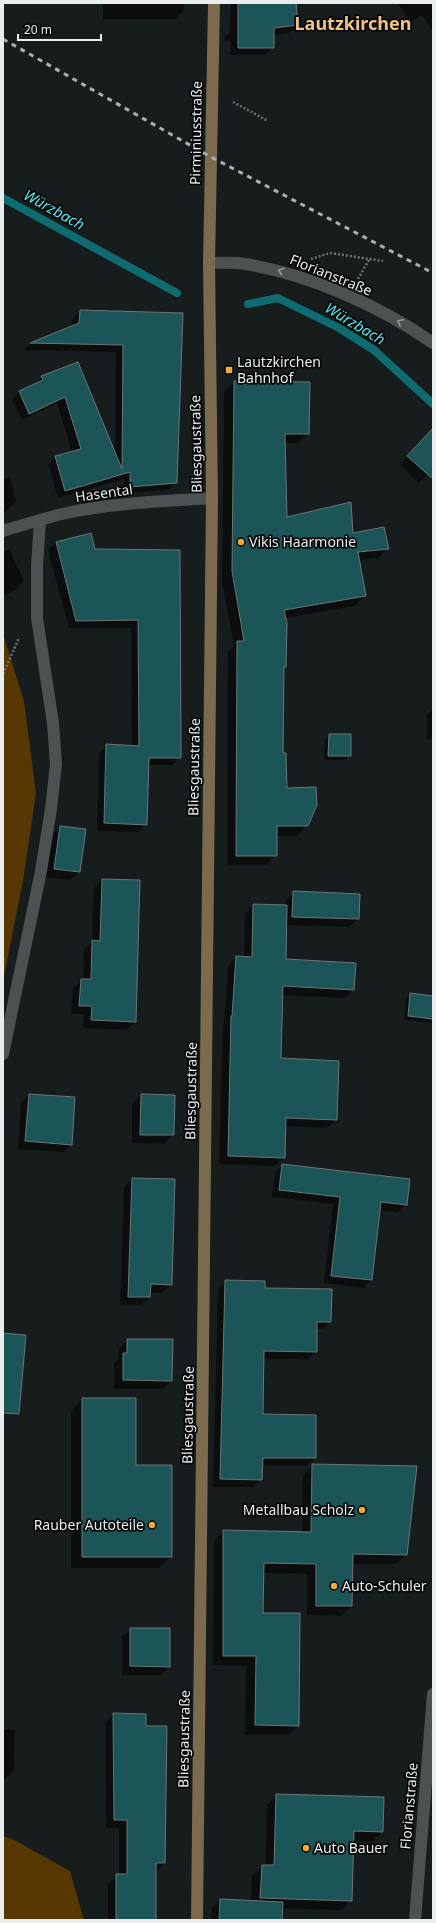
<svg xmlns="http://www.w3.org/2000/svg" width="436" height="1923" font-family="'Noto Sans',sans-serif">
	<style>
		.green { fill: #573802 }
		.shadow { fill: #0007 }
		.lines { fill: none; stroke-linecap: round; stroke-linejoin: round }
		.stream { stroke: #0f6b70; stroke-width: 8 }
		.building { fill: #1c5558; stroke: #6e7474 }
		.path { stroke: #6c7171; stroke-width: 2.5; stroke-dasharray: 2 2; stroke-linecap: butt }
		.lane { stroke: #4c5152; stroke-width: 12 }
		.street { stroke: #4c5152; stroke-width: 12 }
		.secondary { stroke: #7b6a4d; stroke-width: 12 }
		.rail { stroke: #acb0b0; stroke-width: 3; stroke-dasharray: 5 5; stroke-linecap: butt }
		.oneway { stroke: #939798 }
		.poi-dot { fill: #eea83c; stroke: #050606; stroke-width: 1.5 }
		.labels { text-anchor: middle; stroke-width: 3.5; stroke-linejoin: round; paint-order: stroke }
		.street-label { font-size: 14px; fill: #e9eded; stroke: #050606 }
		.poi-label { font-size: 14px; fill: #e9eded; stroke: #050606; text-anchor: start }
		.water-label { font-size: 15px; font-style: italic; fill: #4ce9f1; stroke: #050606 }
		.district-label { font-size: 18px; font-weight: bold; fill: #f3c281; stroke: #050606 }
	</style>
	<rect width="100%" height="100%" fill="#171c1c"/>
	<path class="green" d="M3,634L24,701L36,793L23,881L3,981Z
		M3,1836L14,1840L70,1871L84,1920H3Z"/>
	<path class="shadow" d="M103,3H184V10L175,19H103Z
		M231,3H295L297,25L289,33L273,35V48L265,55H230V40L225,41L224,38L230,32Z
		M397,3H433V31L422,15L411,22Z
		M80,311L182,314L176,482L169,490L123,493L124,479L58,498L48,464L56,457L72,452L57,403L22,420L12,400L19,392L35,385L42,377L77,363L115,455L116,352L24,350L30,344L72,327L73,318Z
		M234,382L308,433L298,443H284L286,518L352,534L388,548L378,558L359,560L365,596L355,606L285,618V666L283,669L282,754L286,789L307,825L297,836H276V855L266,865H227L228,652L234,646L222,581L224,392Z
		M433,428V468L419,483L400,465Z
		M10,477L16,502L3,514V479Z
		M56,542L94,550L179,551L180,757L172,765H148L146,824L138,832L97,831L99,753L107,745L132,746L131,628H69L48,550Z
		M9,549L24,581L16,590L3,596V552Z
		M432,710L433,739H427V714Z
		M329,735L350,756L345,760H324L325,740Z
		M60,827L79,872L70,880L46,877L51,835Z
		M102,880L136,982L137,983L135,1022L127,1030L83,1028L84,1014H71L73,988L83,980L84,950L92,942L94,888Z
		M294,892L358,919L349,927L286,925L285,960L353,990L345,998L281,995L280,1059L336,1120L327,1128L285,1126L284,1157L275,1166L219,1164L223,1025L224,1024L228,966L236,957L244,958L245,914L253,905L285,906V901Z
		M410,994L433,997V1023L404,1020L406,999Z
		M29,1095L71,1145L63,1152L18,1149L21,1103Z
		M141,1095L173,1135L164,1144L132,1143V1103Z
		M283,1165L406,1204L398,1212L379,1210L371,1280L364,1288L324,1283L333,1204L272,1197L275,1173Z
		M132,1179L171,1284L162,1293L150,1292L149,1297L141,1305H120L124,1187Z
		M225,1281L264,1289L330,1322L322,1329H316V1352L308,1359H263L262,1415L315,1458L307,1466L262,1465L261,1479L254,1487H213L218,1289Z
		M128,1340L171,1381L163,1389H114V1363L119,1358V1348Z
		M82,1399L135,1466L171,1556L159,1568H71V1411Z
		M313,1465L406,1555L396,1564H352L351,1606L342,1616L307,1615V1574L263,1573L262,1614L298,1726L288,1735H245L246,1666L213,1665L214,1541L223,1531L302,1533L303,1475Z
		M131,1629L169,1667L160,1675H122V1637Z
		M114,1714L145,1727H166L164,1863L155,1872V1920H108V1884L119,1875V1828H106L105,1723Z
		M3,1730H15L14,1770L5,1779H3Z
		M277,1795L382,1832L372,1842L353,1841L351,1900L341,1910L265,1908L264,1920H211L212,1908L220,1900L251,1901L252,1876L262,1866H265L267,1805Z"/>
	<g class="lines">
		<path class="stream" d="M3,198L177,293
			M248,304L278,298L339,328L374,350L433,404"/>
	</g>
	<path class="building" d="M238,3H296L298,25L274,28V48H238Z
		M80,310L183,313L177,483L130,487V472L65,491L55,456L81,449L65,397L29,414L19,391L43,380L41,376L78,362L122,469L123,345L30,343L79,323Z
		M234,381L310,382L309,434H285L287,517L351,502L353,533L384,527L389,549L358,552L366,596L284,610L287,623L286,667H284L283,753H286L287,788L316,787L317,805L308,826H277V856H236L237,641H244L232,571Z
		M433,428V479L407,456Z
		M91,533L95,549L180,550L181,758H149L147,825L104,823L106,744L139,746L138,620L76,621L56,542Z
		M329,734H351V756H328Z
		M60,826L86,829L80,872L54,869Z
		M102,879L140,880L136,1022L91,1020L92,1006H79L81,979H91L92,940L100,941Z
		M293,891L360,894L359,919L292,917Z
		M253,904L287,905L286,959L356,963L354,990L283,986L281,1058L339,1061L337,1120L286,1118L285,1158L228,1156L231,1016H232L236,956L252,957Z
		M410,993L433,996V1019L408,1016Z
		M29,1094L75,1097L72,1145L25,1141Z
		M141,1094L175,1095L174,1135H140Z
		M282,1164L410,1179L407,1205L381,1202L372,1280L331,1276L340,1197L279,1190Z
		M132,1178L175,1179L172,1285L151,1284L150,1297H128Z
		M225,1280L265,1281V1288L332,1289L331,1322H317V1352L264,1351L263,1414L316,1415V1458H263L262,1480L220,1479Z
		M3,1333L26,1335L19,1414L3,1413Z
		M127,1339H173L172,1381L123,1380V1353H127Z
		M82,1398H136V1465H172V1557H82Z
		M312,1464L417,1466L407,1555L353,1554L352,1606H316V1564L264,1563L263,1613H300L299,1726L255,1725L256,1656H223V1530L311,1532Z
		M130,1628H170V1667L130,1666Z
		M113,1713L146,1714V1726H167L165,1863H156V1920H116V1874H127V1820H114Z
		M276,1794L384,1797L383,1832L354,1831L352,1901L260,1898L262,1865H274Z
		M220,1899L283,1902L282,1920H219Z"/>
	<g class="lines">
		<path class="path" d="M233,102L268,121
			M311,259L330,253L383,261
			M358,279L370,258
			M3,674L19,638"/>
		<path class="lane" d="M3,1054L41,871L51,809L56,764L53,723L37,618V566L40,520"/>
		<path class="street" d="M209,263C221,263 234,262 245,264C309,274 380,306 433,343
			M3,531C23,525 42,519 62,514C111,503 162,501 212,498
			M415,1920L433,1694"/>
		<path class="secondary" d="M197,1920L212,498L209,263L214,3"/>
		<path class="rail" d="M3,39L211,157L433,273"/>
	</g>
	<defs><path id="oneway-chevron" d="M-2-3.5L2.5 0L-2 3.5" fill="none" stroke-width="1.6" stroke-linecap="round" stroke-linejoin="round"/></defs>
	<g class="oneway">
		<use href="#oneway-chevron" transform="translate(281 271) rotate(-163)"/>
		<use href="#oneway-chevron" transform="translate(400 322) rotate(-153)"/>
	</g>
	<g class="poi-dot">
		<rect x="225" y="366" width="8" height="8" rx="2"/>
		<circle cx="241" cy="542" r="4"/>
		<circle cx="362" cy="1510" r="4"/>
		<circle cx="152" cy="1525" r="4"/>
		<circle cx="334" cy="1586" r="4"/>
		<circle cx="306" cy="1848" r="4"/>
	</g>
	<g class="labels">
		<g class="street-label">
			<text transform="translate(196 133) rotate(-89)" y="5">Pirminiusstraße</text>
			<text transform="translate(331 275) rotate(22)" y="5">Florianstraße</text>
			<text transform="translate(196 444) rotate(-91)" y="5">Bliesgaustraße</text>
			<text transform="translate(104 493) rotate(-8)" y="5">Hasental</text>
			<text transform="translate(194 767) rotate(-89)" y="5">Bliesgaustraße</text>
			<text transform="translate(191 1091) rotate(-89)" y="5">Bliesgaustraße</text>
			<text transform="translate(188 1415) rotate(-89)" y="5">Bliesgaustraße</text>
			<text transform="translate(184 1739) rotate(-89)" y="5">Bliesgaustraße</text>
			<text transform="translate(409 1806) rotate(-85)" y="5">Florianstraße</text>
		</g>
		<g class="poi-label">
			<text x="237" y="367">Lautzkirchen<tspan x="237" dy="16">Bahnhof</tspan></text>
			<text x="249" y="547">Vikis Haarmonie</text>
			<text x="354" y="1515" text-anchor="end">Metallbau Scholz</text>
			<text x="144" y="1530" text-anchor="end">Rauber Autoteile</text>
			<text x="342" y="1591">Auto-Schuler</text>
			<text x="314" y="1853">Auto Bauer</text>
		</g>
		<g class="water-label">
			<text transform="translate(54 210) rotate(29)" y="5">Würzbach</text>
			<text transform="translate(355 324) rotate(31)" y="5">Würzbach</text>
		</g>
		<g class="district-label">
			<text x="353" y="30">Lautzkirchen</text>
		</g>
	</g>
	<rect width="436" height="1923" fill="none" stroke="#e9eded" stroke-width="8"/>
	<path d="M18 34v6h83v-6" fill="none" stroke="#e9eded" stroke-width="2"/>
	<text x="24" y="34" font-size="12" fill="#e9eded" stroke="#050606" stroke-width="3" paint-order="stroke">20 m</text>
</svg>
